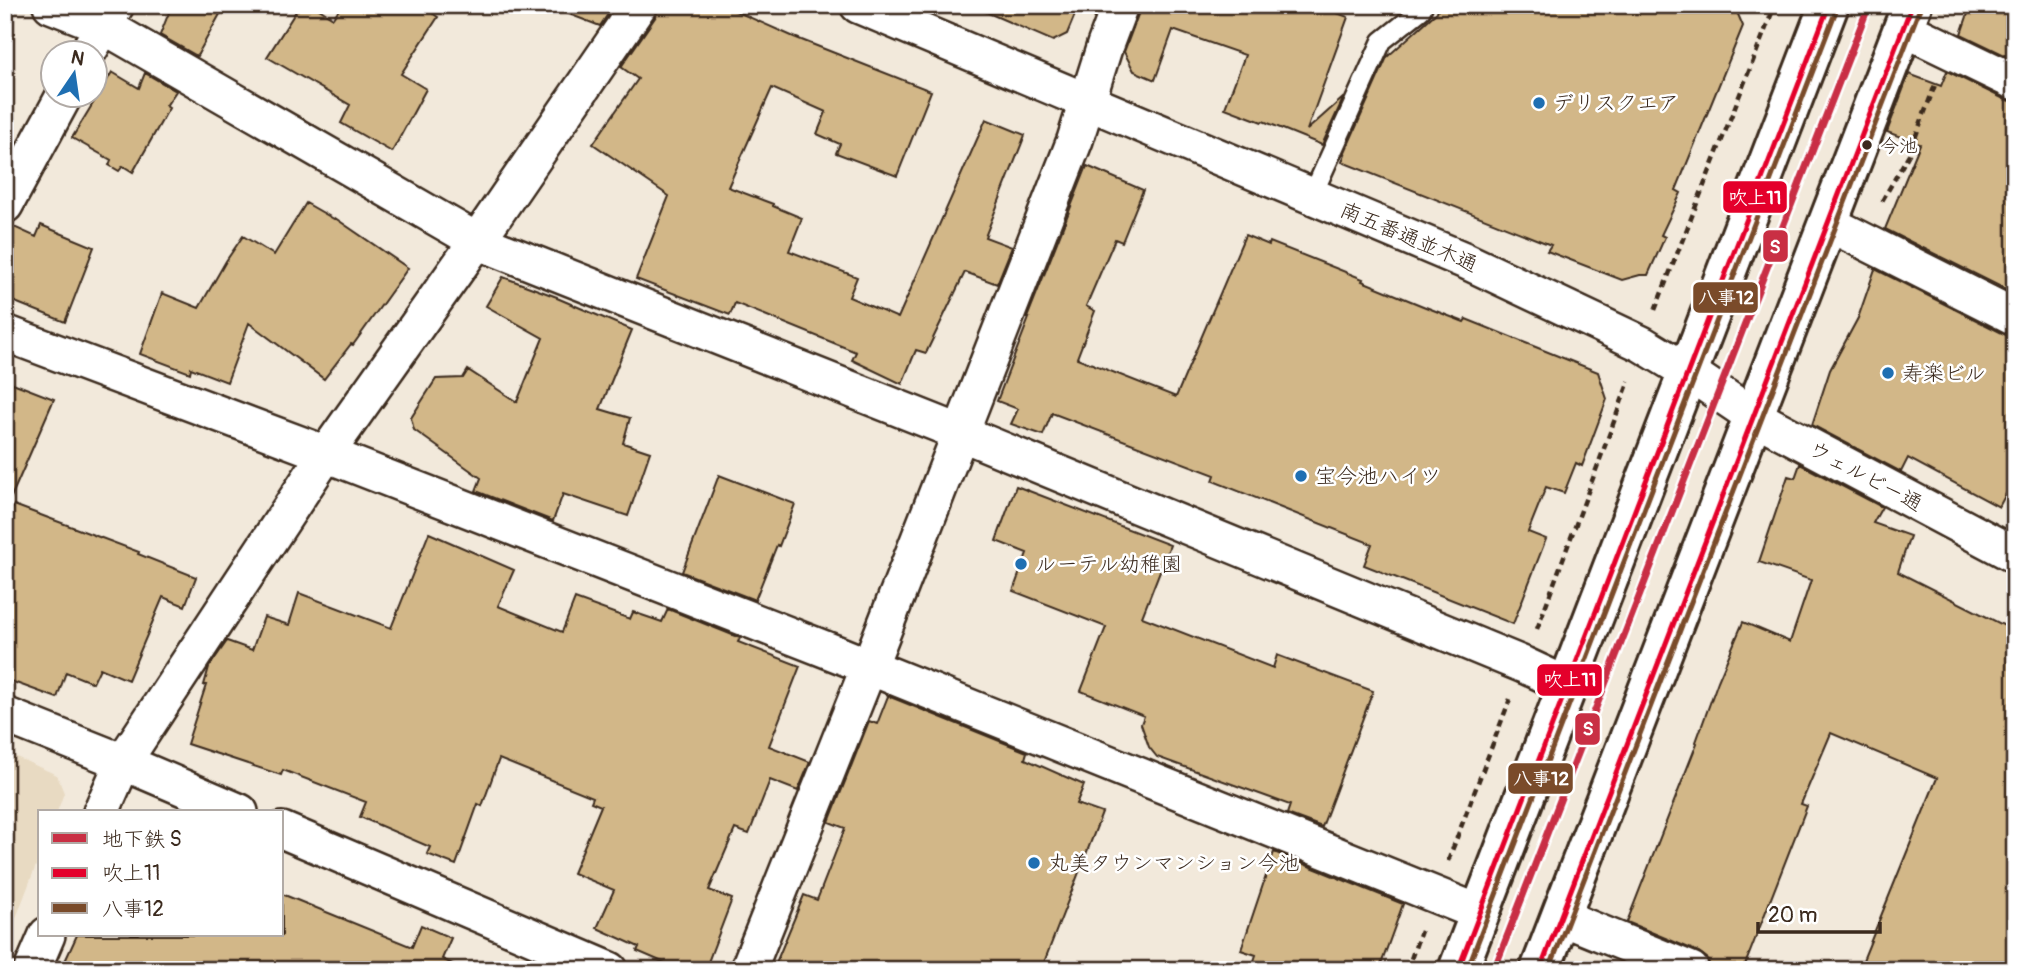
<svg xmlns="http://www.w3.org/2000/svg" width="2020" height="975" font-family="Pangolin,'Klee One',sans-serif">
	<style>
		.built { fill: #e8dac2 }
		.building { fill: #d2b788; stroke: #3b2a1e; stroke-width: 2 }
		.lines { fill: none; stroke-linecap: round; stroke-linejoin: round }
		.service-casing { stroke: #3b2a1e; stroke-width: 23 }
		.minor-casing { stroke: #3b2a1e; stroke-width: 40 }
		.primary-casing { stroke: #3b2a1e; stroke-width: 44 }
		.path { stroke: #3b2a1e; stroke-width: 4.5; stroke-dasharray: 7 5; stroke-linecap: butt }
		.service { stroke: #fff; stroke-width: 18 }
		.minor { stroke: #fff; stroke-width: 35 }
		.primary { stroke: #fff; stroke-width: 38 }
		.bus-1-casing { stroke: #fff; stroke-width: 10 }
		.bus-2-casing { stroke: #fff; stroke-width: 10 }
		.bus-1 { stroke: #e4002b; stroke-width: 5 }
		.bus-2 { stroke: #7a4b2a; stroke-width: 5 }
		.metro-1-casing { stroke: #fff; stroke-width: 12 }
		.metro-1 { stroke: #c92f44; stroke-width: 7 }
		.poi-dot { fill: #1f6fb2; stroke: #fff; stroke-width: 2.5 }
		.bus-dot { fill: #3b2a1e; stroke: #fff; stroke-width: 2.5 }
		.labels { text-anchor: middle; stroke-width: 5; stroke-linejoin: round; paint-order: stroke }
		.bus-label { font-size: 19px; fill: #3b2a1e; stroke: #fff; text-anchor: start }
		.poi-label { font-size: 21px; fill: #3b2a1e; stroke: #fff; text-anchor: start }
		.street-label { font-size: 21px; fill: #3b2a1e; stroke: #fff }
		.line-badge { stroke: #fff; stroke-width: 2.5 }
		.badge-label { font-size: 19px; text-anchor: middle; font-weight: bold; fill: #fff }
	</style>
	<rect width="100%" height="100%" fill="#f2e9db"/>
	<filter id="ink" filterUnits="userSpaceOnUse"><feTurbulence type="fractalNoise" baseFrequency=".0143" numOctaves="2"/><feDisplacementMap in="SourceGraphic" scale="14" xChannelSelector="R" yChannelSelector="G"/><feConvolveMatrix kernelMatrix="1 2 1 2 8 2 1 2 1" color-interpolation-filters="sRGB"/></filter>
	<g filter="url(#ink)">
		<path class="built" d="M5,752L57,775L64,793L57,812H40V855L5,947Z"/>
		<path class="building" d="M172,5H225L197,56L160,35Z
			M300,5H313L333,18L342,5H420L438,17L401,74L426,89L392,152L341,123L350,105L267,57Z
			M554,5H614L600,26L553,8Z
			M659,5H722L794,37L931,91L897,176L836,153L840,144L817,134L826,112L772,88L728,187L773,204V206L802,218L789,251L857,277L849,297L898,318L986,119L1025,135L985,237L1012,247L997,284L965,272L926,353L916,350L902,384L852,360L856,352L735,303L730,315L636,279L669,196L593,144L638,79L621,67L656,16Z
			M970,5H1079L1067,34L1053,41Z
			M1140,5H1316L1348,17L1307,130L1344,97L1322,145L1263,121L1262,122L1225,108L1245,55L1173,30L1155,80L1134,71L1124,52L1139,12Z
			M1439,5H1734L1743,26L1676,190L1681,193L1661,235L1665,237L1648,275H1640L1622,280L1547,251L1551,245L1342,162L1345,154H1344L1387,57L1437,12Z
			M1971,5H2015V60L1961,34Z
			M1947,71L2006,100L2015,102V294L1885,229L1920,144L1887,132L1909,74L1941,86Z
			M112,72L139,88L145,73L176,91L166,106L169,108L133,172L123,166L119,171L109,165L111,160L72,138Z
			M1087,166L1143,190L1122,242L1115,239L1086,306L1095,311L1077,358L1176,397L1245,235L1269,245L1270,242L1363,279L1362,281L1423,306L1464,322L1466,319L1598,372L1607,399L1582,466L1576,463L1564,493L1546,487L1528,532L1546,539L1513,624L1364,565L1372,544L1213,481L1215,475L1052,413L1043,435L1011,424L1018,409L997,401L1029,318H1027Z
			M306,203L334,219L335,218L408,268L353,345L351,344L324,379L249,323L227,382L191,368L190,373L140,354L162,293L199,308L226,261L243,236L274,255Z
			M41,225L94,247L65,322L5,298V246L12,226L36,237Z
			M1875,269L2006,335L2015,337V477L1999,507L1908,458L1901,472L1812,425L1830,370L1858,318Z
			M503,277L557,297V298L632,330L600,409L630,418L623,443L650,452L628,516L563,494L553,521L476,491L481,478L414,430L411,418L436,379L463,378L468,370L517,402L543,338L486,306Z
			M5,380L54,399L5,511Z
			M1800,464L1882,507L1873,523L1910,536L1898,572L2015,631V970H1859L1937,778L1831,733L1801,804L1807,806L1743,970H1711L1707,958L1699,952L1627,922L1697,743L1696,742L1718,681L1743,622L1790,642L1811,580L1759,562L1788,476L1795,478Z
			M719,475L795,504L779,546L777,545L755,600L682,572Z
			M1016,486L1170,545L1142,617L1273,668L1277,655L1373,691L1322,827L1287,814L1290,805L1157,757L1149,747L1141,724L1144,716L1081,691L1106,627L1013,591L1027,553L996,541Z
			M14,505L139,552L138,554L196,577L185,606L163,597L128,680L100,668L93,683L66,672L57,698L5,679V525Z
			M429,533L514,570L498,606L562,632L575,599L630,619L633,612L662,622L668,609L740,638L738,642L800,666L769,746L810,762L798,791L770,780L749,834L735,829L709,890L732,899L705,970H681L637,951L639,947L597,928L614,890L573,873L601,806L591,802L593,797L499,759L482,806L478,804L456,865L427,854L430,847L360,817L366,802L283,770L281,775L187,744L206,685H204L209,667L227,641L252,650L264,617L289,625L299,593L391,628Z
			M888,696L1027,752L1025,759L1084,785L1076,804L1102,813L1041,970H773L804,895L817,900L845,828L829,822L869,721L877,724Z
			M1274,852L1403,904L1379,970H1251L1256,955L1241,950Z
			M282,894L412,947L421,925L451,938L442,959L465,970H61L77,935H282Z"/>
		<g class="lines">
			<defs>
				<path id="service" d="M1312,196L1382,41L1421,10L1423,5"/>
				<path id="minor" d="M51,5L104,26L477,241L961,433L1524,665L1567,685
					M858,5L1466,261L1642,344L1688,372L1753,416L2015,555
					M1903,28L2015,82
					M88,52L116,5
					M5,205L65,94
					M1828,223L2015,317
					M5,333L326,454L840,655L1480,913
					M5,715L123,762L240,812
					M101,812L123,762L326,454L477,241L639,5
					M282,830L610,970
					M1561,917L1691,970
					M32,970L47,935
					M748,970L869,667L1075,140L1105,45L1120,5"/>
				<path id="primary" d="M1458,970L1829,5
					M1540,970L1912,5"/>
			</defs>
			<use href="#service" class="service-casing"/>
			<use href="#minor" class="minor-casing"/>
			<use href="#primary" class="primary-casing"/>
			<path class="path" d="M1882,201L1909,154L1935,85
				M1655,310L1775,5
				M1537,629L1629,381
				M1448,861L1510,699
				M1407,970L1421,931"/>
			<use href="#service" class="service"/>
			<use href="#minor" class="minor"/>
			<use href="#primary" class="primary"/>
			<defs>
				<path id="bus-1" d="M1458,970L1829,5
					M1540,970L1912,5"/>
				<path id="bus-2" d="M1467,970L1837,8
					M1549,970L1920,8"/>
			</defs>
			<use href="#bus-1" class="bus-1-casing"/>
			<use href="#bus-2" class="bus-2-casing"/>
			<use href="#bus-1" class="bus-1"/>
			<use href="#bus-2" class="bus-2"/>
			<defs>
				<path id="metro-1" d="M1494,970L1869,5"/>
			</defs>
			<use href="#metro-1" class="metro-1-casing"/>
			<use href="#metro-1" class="metro-1"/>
		</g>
	</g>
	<g class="poi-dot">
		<circle cx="1539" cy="103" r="7"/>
		<circle cx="1888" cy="373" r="7"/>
		<circle cx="1301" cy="476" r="7"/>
		<circle cx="1021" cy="564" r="7"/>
		<circle cx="1034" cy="863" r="7"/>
	</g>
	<circle class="bus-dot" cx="1867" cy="145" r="6"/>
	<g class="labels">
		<g class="bus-label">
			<text x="1880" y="152">今池</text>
		</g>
		<g class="poi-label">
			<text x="1553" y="110">デリスクエア</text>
			<text x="1902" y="380">寿楽ビル</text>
			<text x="1315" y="483">宝今池ハイツ</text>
			<text x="1035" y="571">ルーテル幼稚園</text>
			<text x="1048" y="870">丸美タウンマンション今池</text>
		</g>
		<g class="street-label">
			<text transform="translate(1409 237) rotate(23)" y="7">南五番通並木通</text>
			<text transform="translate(1866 476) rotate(28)" y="7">ウェルビー通</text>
		</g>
	</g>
	<g class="line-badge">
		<rect x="1722" y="180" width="66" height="34" rx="7" fill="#e4002b"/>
		<rect x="1762" y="229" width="27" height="34" rx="7" fill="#c92f44"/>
		<rect x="1692" y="281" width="67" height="33" rx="7" fill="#7a4b2a"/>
		<rect x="1536" y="663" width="67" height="34" rx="7" fill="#e4002b"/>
		<rect x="1574" y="712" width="27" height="34" rx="7" fill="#c92f44"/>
		<rect x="1507" y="762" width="67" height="33" rx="7" fill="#7a4b2a"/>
	</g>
	<g class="badge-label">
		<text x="1755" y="204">吹上11</text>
		<text x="1775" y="253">S</text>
		<text x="1726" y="304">八事12</text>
		<text x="1570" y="686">吹上11</text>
		<text x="1588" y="735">S</text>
		<text x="1541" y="785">八事12</text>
	</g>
	<rect width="2020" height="975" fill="none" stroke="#fff" stroke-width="28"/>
	<rect x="14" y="14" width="1992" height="947" fill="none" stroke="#3b2a1e" stroke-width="2.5" filter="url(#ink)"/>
	<rect x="38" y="810" width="245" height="126" fill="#ffffff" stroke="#b1aaa5" stroke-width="2"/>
	<rect x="52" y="833" width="35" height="10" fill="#c92f44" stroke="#b1aaa5" stroke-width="2"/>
	<text x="102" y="846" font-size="21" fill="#3b2a1e">地下鉄 S</text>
	<rect x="52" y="868" width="35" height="10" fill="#e4002b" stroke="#b1aaa5" stroke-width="2"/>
	<text x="102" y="880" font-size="21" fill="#3b2a1e">吹上11</text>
	<rect x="52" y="903" width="35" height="10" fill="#7a4b2a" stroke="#b1aaa5" stroke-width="2"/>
	<text x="102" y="916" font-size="21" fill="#3b2a1e">八事12</text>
	<g transform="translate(74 74) rotate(13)"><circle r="33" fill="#ffffff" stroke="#b1aaa5" stroke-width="2"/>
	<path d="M0-5L12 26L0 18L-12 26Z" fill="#1f6fb2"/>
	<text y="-10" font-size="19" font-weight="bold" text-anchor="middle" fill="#3b2a1e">N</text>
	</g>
	<path d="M1758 922v10h122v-10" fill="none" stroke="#3b2a1e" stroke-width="3.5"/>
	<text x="1768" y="922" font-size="21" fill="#3b2a1e" stroke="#ffffff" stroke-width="5" paint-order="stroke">20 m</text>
</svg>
